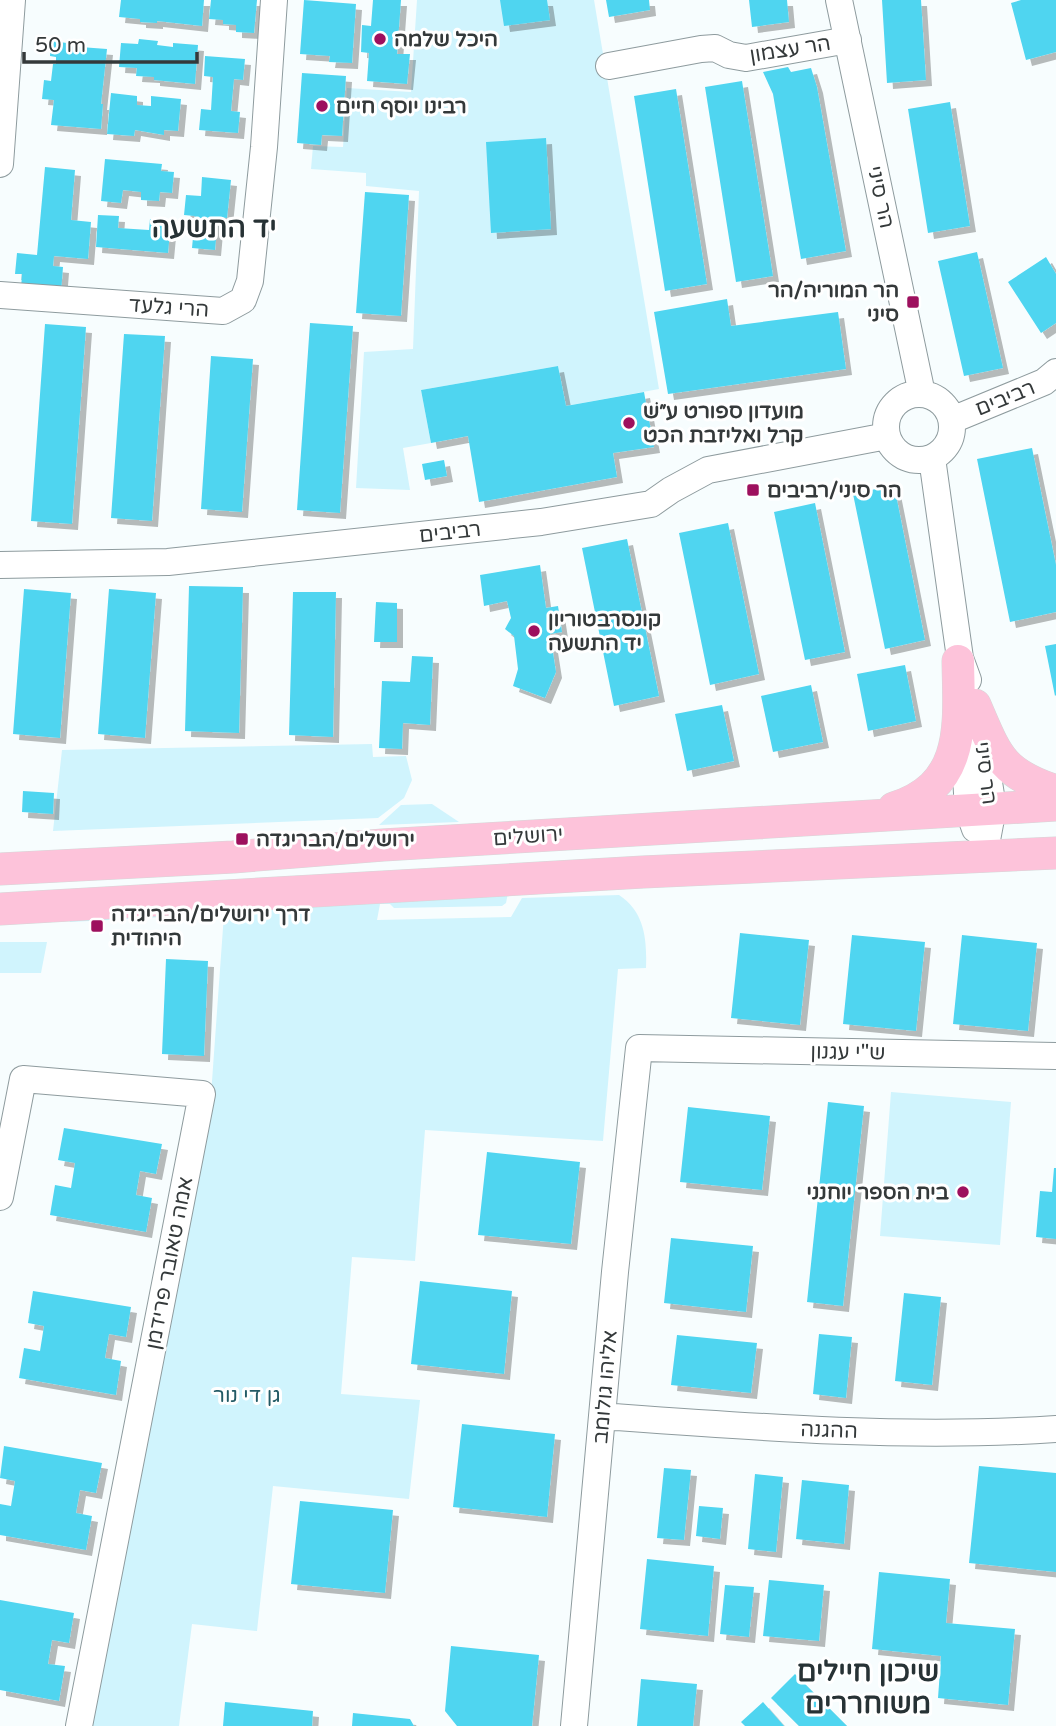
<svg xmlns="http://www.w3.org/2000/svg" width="1056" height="1726" font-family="'Varela Round','Noto Sans Hebrew',sans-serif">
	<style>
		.green { fill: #d0f4fd }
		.building { fill: #4fd5f0; filter: url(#shadow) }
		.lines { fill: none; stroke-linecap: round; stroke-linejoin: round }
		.minor-casing { stroke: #8e9b9e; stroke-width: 28 }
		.major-casing { stroke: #d6d7d8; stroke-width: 33 }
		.minor { stroke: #fff; stroke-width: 26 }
		.major { stroke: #fdc3da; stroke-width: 32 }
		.poi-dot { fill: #9d105e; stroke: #fff; stroke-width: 2.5 }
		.labels { text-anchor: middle; stroke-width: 6; stroke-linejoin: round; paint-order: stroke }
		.poi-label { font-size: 21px; font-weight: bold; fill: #34393a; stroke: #fff; text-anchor: start }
		.street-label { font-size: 21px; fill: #34393a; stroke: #fff }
		.park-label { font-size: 21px; fill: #225a65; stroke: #fff }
		.district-label { font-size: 28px; font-weight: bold; fill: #273235; stroke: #fff }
	</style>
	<defs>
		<filter id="shadow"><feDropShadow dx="6" dy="6" stdDeviation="0" flood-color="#0004"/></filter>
	</defs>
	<rect width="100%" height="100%" fill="#f7fdfe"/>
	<path class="green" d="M417,0H594L659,389L566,406L558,366L421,390L431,443L403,448L410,490L356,488L364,352L413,349L419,191L366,186V173L311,169L313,146L343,147L347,88L411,92Z
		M372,744L373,757L406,756L412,780L404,798L378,818L53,831L62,750Z
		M432,804L459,822L379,825L401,805Z
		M508,893L506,903L502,906L394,908L390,904H380L377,920L511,917L522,898L619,895C645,912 647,940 646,968L618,969L603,1141L425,1130L415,1261L352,1257L341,1394L420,1400L409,1499L273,1486L257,1631L192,1624L179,1726H86L211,1095L224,914L70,922L69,918Z
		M0,942H47L41,973H0Z
		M891,1092L1011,1102L1000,1245L880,1236Z"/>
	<path class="building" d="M121,0H204L202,26L157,21V23L140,22V19L119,17Z
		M211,0H257L254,33L236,32V25L223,24V20L209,19Z
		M304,0L356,4L352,63L329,62L330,56L300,54Z
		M373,0H401L397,54H410L407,84L367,81L369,53L361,52L362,25L371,26Z
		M500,0H547L550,20L504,26Z
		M606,0H649L650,10L609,17Z
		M749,0H787L789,22L752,27Z
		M882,0H921L926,80L887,83Z
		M1021,0H1056V52L1026,60L1011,3Z
		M139,39L158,41L157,45L173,47V43L198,45L195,84L154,80V77L136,76L137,68L119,67L121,43L138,44Z
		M51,41L67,43V46L107,49L101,104H103L101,129L51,125L54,100L42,99L44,80L51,81L53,64H56V57L50,56Z
		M205,56L245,59L243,80L234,79L231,111L240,112L238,133L199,130L201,109L211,110L213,77L204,76Z
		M788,67L791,72L811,68L817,87L846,251L801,259L773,94L763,72Z
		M302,73L346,76L342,136L322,135L321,145L297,143Z
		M742,81L773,276L736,282L705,87Z
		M676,89L707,284L665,291L634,96Z
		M111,93L137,96V105L151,106V96L181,99L178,131L164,130V135L135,130L134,136L107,134Z
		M950,102L970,226L928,233L908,109Z
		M546,138L551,229L491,233L486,142Z
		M105,159L162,164L161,171L174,172L172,193L160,192L159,201L141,200V192L123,190L121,203L101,201Z
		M45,167L75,170L71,220L91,222L88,259L54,256L53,266L63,267L61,292L21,289L22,274H15L17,253L37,255Z
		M202,177L231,180L227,218L218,217L215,250L192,248L195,216L184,215L186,195L201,196Z
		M365,192L409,195L401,316L356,313Z
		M98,215L119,216L118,228L149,230L150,219L171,221L168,253L96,247Z
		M977,252L1003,368L964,376L938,261Z
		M1046,257L1056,274V323L1041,333L1008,282Z
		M727,299L731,326L838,312L846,369L668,394L654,312Z
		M310,323L353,326L340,513L297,510Z
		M45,324L86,327L72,524L31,521Z
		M124,334L165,336L152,521L111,518Z
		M211,356L253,359L242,512L201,509Z
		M558,366L566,406L644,392L654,447L613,453L617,477L479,502L468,436L431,443L421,390Z
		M1032,448L1056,565V612L1010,622L977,459Z
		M444,460L447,476L425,480L422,464Z
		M894,485L925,640L885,649L853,494Z
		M815,503L845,652L805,660L774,512Z
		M728,523L759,674L710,685L679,533Z
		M627,539L659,696L614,706L582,548Z
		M540,565L546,608L558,606L562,632L550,634L556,672L545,698L513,686L518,669L514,636L505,629L511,618L507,601L484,606L480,575Z
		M189,586L243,587L239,733L185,731Z
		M24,589L71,593L60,738L13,734Z
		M109,589L156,593L145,738L98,734Z
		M293,592H336L333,737L289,735Z
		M376,602L397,603V642H374Z
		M1056,644V695L1055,696L1045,646Z
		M412,656L433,657L430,725L403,723L402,749L379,748L382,681L410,682Z
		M905,665L916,721L868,731L857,674Z
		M811,685L823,742L773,752L761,696Z
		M722,705L734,761L687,771L675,714Z
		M23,791L54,793L53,814L22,812Z
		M740,933L809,940L800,1025L731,1018Z
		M852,935L925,942L916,1031L843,1024Z
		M962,935L1037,943L1028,1031L953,1024Z
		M166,959L208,961L204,1056L162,1054Z
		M828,1102L864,1106L843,1306L807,1302Z
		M688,1107L770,1116L762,1190L680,1182Z
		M64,1128L162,1144L156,1174L140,1171L136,1195L152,1198L146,1232L50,1215L55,1185L71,1188L75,1163L58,1160Z
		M487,1152L580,1162L571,1244L478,1235Z
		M1054,1168H1056V1239L1036,1237L1040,1191L1052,1192Z
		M671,1238L753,1246L746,1312L664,1303Z
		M420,1281L512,1291L504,1374L411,1364Z
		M33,1291L131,1307L126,1337L109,1334L105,1358L121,1361L116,1395L19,1378L24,1348L40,1351L44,1326L28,1323Z
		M904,1293L941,1297L932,1385L895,1381Z
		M819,1334L852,1337L846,1398L813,1394Z
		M677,1335L757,1343L751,1393L671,1385Z
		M462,1424L555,1434L547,1517L453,1507Z
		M4,1446L102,1463L96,1493L80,1490L76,1513L92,1516L86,1550L0,1535V1504L11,1506L15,1481L0,1478Z
		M979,1466L1056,1473V1572L969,1563Z
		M664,1468L691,1470L684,1540L657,1538Z
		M755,1474L783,1477L776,1552L748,1549Z
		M802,1480L849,1485L844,1544L796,1539Z
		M300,1501L393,1510L385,1593L291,1584Z
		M699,1506L723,1508L720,1539L696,1536Z
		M647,1559L714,1566L708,1636L640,1629Z
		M879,1572L950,1579L946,1623L1015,1629L1008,1705L938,1698L941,1656L872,1649Z
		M769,1580L824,1585L819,1641L763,1636Z
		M725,1585L754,1587L749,1637L720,1634Z
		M0,1600L74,1613L69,1643L52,1640L48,1664L65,1666L59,1701L0,1690Z
		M451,1646L539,1655L532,1726H457L445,1711Z
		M795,1674L847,1726H799L771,1698Z
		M641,1679L697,1684L693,1726H637Z
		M225,1702L313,1711L312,1726H223Z
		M763,1702L784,1726H745L741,1722Z
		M353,1713L410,1719L414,1726H352Z"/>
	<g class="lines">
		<defs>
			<path id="minor" d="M839,0L922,394
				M609,66L701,49L715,48L729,55L746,58L848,40
				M0,164L12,0
				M0,295L223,311L243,300L250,281L264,147L274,0
				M886 427a33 33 0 1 1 66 0a33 33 0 1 1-66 0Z
				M952,420L1044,382L1056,372
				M932,458L960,658L968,680
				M0,565L168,562L541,522L651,504L671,490L708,470L887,436
				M963,729L968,809L975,829
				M981,731L993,808L984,856
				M0,1197L23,1079L202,1094L79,1726
				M602,1416C753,1427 905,1439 1056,1429
				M574,1726L615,1272L639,1048L1056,1056"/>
			<path id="major" d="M975,705C997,756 1001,773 1056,791
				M894,808C967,785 959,724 958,661
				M0,869L233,857L383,845L1056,805
				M0,909L643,872L1056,853"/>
		</defs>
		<use href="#minor" class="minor-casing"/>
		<use href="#major" class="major-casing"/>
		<use href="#minor" class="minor"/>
		<use href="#major" class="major"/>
	</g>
	<g class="poi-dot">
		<circle cx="380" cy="39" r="7"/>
		<circle cx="322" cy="106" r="7"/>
		<rect x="906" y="295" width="14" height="14" rx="3.5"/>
		<circle cx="629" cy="423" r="7"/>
		<rect x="746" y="483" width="14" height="14" rx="3.5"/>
		<circle cx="534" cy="631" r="7"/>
		<rect x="235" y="832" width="14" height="14" rx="3.5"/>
		<rect x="90" y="919" width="14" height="14" rx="3.5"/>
		<circle cx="963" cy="1192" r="7"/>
	</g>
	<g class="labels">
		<g class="poi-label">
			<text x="394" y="46">היכל שלמה</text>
			<text x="336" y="113">רבינו יוסף חיים</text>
			<text x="899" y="297" text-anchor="end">הר המוריה/הר<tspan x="899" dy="24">סיני</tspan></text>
			<text x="643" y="418">מועדון ספורט ע״שׁ<tspan x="643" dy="24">קרל ואליזבת הכט</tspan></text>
			<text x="767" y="497">הר סיני/רביבים</text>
			<text x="548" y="626">קונסרבטוריון<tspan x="548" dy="24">יד התשעה</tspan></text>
			<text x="256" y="846">ירושלים/הבריגדה</text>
			<text x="111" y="921">דרך ירושלים/הבריגדה<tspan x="111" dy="24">היהודית</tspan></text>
			<text x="949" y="1199" text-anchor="end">בית הספר יוחנני</text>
		</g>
		<g class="street-label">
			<text transform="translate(790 49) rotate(-9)" y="7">הר עצמון</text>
			<text transform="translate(881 197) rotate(78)" y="7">הר סיני</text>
			<text transform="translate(169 307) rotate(4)" y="7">הרי גלעד</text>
			<text transform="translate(1005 398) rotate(-22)" y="7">רביבים</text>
			<text transform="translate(450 532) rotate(-6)" y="7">רביבים</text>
			<text transform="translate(986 773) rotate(83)" y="7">הר סיני</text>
			<text transform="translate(528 836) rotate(-4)" y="7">ירושלים</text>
			<text transform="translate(848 1052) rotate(1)" y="7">ש"י עגנון</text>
			<text transform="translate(169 1263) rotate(-79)" y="7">אמה טאובר פרידמן</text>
			<text transform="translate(605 1387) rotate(-85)" y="7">אליהו גולומב</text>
			<text transform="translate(829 1430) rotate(2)" y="7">ההגנה</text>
		</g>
		<g class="park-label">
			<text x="247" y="1402">גן די נור</text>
		</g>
		<g class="district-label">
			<text x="214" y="237">יד התשעה</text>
			<text x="868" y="1681">שיכון חיילים<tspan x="868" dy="32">משוחררים</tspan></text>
		</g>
	</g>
	<path d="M24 52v10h173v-10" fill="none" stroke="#34393a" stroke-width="3.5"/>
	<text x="35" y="52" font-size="21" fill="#34393a" stroke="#ffffff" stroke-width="5" paint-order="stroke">50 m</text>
</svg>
